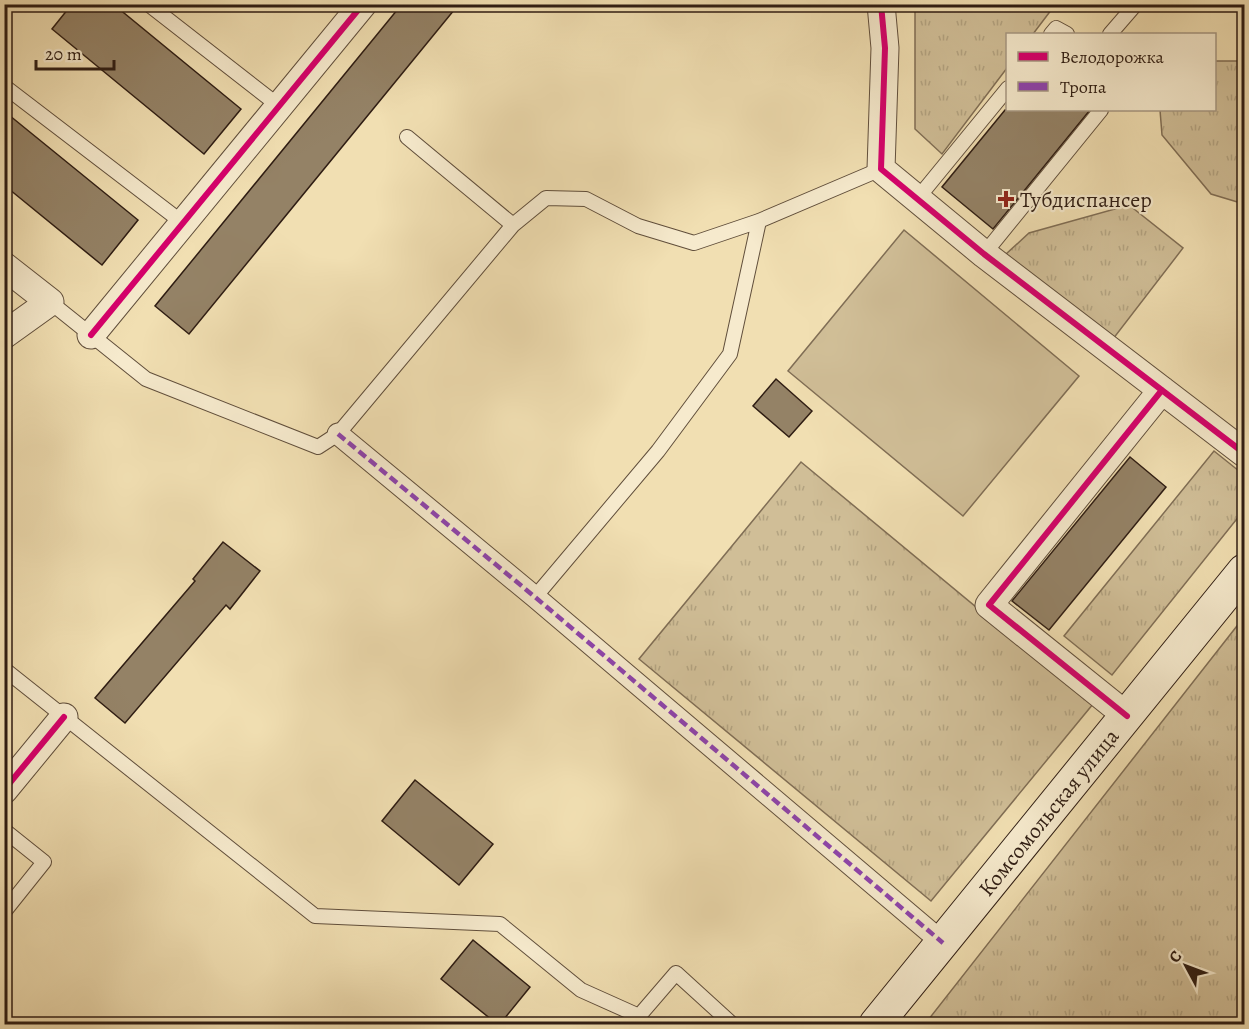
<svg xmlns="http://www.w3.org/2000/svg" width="1249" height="1029" font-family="Alegreya,serif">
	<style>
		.grass { fill: url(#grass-tufts); stroke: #806e55; stroke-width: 1.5 }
		.green { fill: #d0be97; stroke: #806e55; stroke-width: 1.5 }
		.building { fill: #948266; stroke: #2f1d13; stroke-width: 1.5 }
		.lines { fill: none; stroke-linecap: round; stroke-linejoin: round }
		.service-casing { stroke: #604e3b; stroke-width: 16 }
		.pedestrian-casing { stroke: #604e3b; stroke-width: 23 }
		.minor-casing { stroke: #604e3b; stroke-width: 29 }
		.secondary-casing { stroke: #2f1d13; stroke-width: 35 }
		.service { stroke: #f6eacd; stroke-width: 14 }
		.pedestrian { stroke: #f6eacd; stroke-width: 21 }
		.minor { stroke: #f6eacd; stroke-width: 27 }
		.secondary { stroke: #f6eacd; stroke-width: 33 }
		.quiet { stroke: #8e44ad; stroke-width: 4.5; stroke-dasharray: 9 4.5; stroke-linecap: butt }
		.cycleway-casing { stroke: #f6eacd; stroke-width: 10 }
		.cycleway { stroke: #d6006c; stroke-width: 6 }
		.poi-dot { fill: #8f2418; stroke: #f6eacd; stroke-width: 2 }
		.labels { text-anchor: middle; stroke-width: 4.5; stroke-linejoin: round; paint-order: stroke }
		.poi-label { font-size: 22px; fill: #2f1d13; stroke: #f6eacd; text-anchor: start }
		.street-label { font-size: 22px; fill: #2f1d13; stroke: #f6eacd }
	</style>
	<defs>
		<pattern id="grass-tufts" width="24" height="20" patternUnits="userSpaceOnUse" patternTransform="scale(1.5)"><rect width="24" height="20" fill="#d0be97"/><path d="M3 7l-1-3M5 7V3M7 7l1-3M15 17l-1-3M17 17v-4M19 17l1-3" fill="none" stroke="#b3a381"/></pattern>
	</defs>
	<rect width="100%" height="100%" fill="#f1dfb2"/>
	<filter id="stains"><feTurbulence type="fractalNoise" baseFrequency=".00333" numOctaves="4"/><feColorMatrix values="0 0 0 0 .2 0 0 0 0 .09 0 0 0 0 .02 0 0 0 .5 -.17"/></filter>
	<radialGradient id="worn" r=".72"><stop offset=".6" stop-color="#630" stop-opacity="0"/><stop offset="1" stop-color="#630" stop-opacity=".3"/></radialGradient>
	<path class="grass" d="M915,5H1055L1033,34H1008L1007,68L942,154L915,129Z
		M1215,61H1244V204L1211,194L1162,135L1160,110H1214Z
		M1129,205L1183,248L1113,339L1005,255L1029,233Z
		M1214,451L1244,475V510L1112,675L1064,636Z
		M801,462L1093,704L931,901L639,659Z
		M1244,617V1024H925Z"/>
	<path class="green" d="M904,230L1079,376L963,516L788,371Z"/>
	<path class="building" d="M72,4H113L241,109L204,154L52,29Z
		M402,4H459L189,334L155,306Z
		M1005,110H1090L993,229L942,187Z
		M4,111L138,220L102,265L4,185Z
		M776,379L812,411L789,437L753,406Z
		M1130,457L1166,487L1049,630L1012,601Z
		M223,542L260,571L230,609L226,605L125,723L95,698L195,581L193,579Z
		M415,780L493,844L459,885L382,821Z
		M473,940L530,987L500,1024H497L441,979Z"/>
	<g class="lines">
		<defs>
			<path id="service" d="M148,4L279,106
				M1051,34L1056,28L1067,34
				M1110,34L1136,4
				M4,86L183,223
				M407,137L513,225
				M917,199L1008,88
				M984,254L1101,110
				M50,302L146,379L318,447L338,434L513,225L546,198L586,199L638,226L694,243L759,221L881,169
				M535,597L658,451L730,354L759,221
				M4,669L315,916L500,924L581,990L639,1016L676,973L732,1024
				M4,830L44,862L4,912"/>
			<path id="pedestrian" d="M338,434L535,597L943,943"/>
			<path id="minor" d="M881,4L885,48L881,169L984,254L1244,453
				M4,266L50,302L4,335
				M91,335L363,4
				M1127,716L989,605L1162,390
				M4,790L64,717"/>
			<g id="secondary">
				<path id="s1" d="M876,1024L1244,571"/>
			</g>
		</defs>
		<use href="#service" class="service-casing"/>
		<use href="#pedestrian" class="pedestrian-casing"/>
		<use href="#minor" class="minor-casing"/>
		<use href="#secondary" class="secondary-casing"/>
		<use href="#service" class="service"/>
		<use href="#pedestrian" class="pedestrian"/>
		<use href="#minor" class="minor"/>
		<use href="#secondary" class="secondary"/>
		<path class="quiet" d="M338,434L535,597L943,943"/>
		<defs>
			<path id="cycleway" d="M881,4L885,48L881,169L984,254L1244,453
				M91,335L363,4
				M1127,716L989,605L1162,390
				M4,790L64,717"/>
		</defs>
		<use href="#cycleway" class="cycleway-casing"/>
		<use href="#cycleway" class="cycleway"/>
	</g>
	<path class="poi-dot" d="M1003 190h6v6h6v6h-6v6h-6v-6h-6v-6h6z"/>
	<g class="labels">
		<g class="poi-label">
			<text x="1020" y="207">Тубдиспансер</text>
		</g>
		<g class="street-label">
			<text dy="8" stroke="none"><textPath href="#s1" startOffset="273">Комсомольская улица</textPath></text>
		</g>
	</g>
	<rect width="1249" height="1029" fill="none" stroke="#f1dfb2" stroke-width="24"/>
	<rect x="6" y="6" width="1237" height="1017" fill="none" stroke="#2f1d13" stroke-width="3"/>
	<rect x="12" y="12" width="1225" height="1005" fill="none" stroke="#2f1d13" stroke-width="1.5"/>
	<rect x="1006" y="33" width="210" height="78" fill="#f6eacd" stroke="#a69883" stroke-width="1.5"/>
	<rect x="1018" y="52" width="30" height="9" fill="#d6006c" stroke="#a69883" stroke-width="1.5"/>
	<text x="1060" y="63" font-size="18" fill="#2f1d13">Велодорожка</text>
	<rect x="1018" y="82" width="30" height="9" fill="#8e44ad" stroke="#a69883" stroke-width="1.5"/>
	<text x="1060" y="93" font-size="18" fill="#2f1d13">Тропа</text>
	<g transform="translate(1186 966) rotate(311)" stroke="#f6eacd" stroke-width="4.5" paint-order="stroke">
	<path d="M0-4.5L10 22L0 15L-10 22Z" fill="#2f1d13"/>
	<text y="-9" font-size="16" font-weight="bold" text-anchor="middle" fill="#2f1d13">С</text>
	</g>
	<path d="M36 60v9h78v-9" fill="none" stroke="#2f1d13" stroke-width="3"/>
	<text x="45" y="60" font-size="18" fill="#2f1d13" stroke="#f6eacd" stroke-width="4.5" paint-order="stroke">20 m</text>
	<rect width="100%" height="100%" filter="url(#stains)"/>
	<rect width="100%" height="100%" fill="url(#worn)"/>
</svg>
